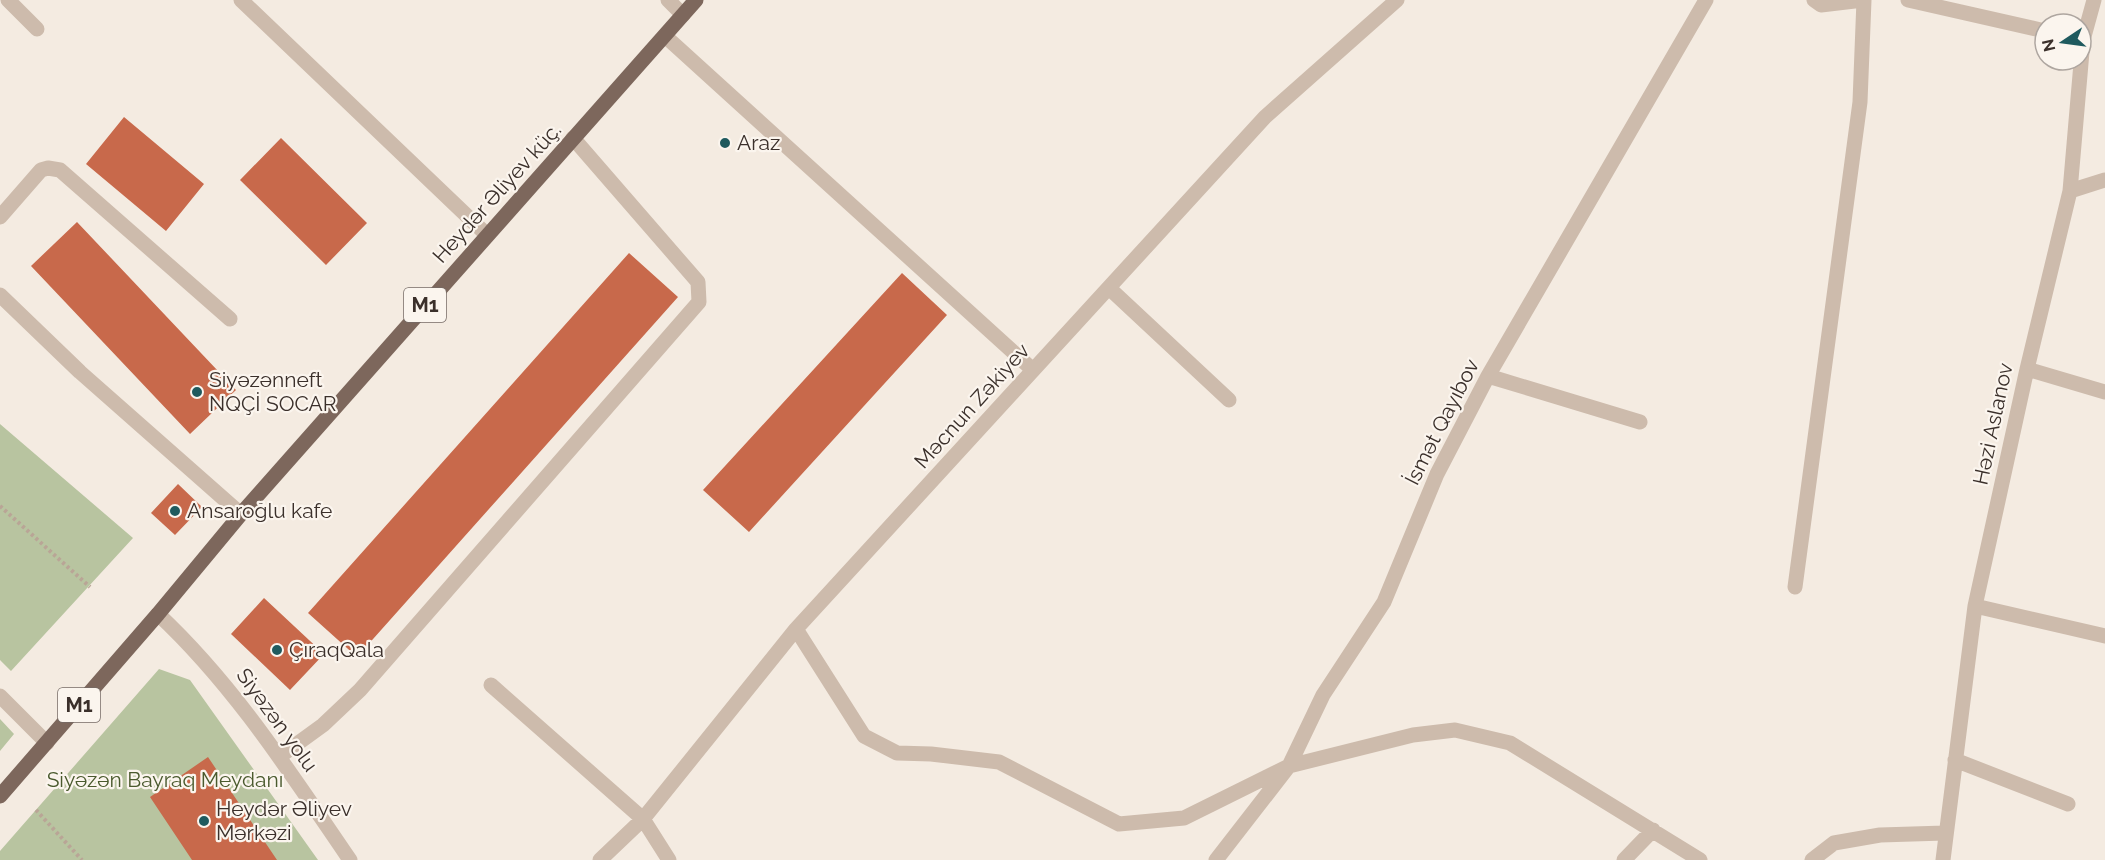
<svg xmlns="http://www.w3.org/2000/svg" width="2105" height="860" font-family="Raleway,sans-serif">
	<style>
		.green { fill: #b8c4a0 }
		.building { fill: #c8694b }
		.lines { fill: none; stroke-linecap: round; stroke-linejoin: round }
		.path { stroke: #b9a596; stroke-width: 4; stroke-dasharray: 3 3; stroke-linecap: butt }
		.minor { stroke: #cdbbac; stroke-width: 15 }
		.major { stroke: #7d675c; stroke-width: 15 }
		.poi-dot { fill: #1f5a5e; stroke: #fbf5ee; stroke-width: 2 }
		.labels { text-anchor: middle; stroke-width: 4.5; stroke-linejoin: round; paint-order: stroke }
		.shield { fill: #fbf5ee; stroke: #756b66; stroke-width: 1.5 }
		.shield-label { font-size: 20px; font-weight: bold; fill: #3b302b }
		.poi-label { font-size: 21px; fill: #3b302b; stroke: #fbf5ee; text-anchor: start }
		.street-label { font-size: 21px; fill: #3b302b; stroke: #fbf5ee }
		.park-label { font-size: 21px; fill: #4a5a2e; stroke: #fbf5ee }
	</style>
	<rect width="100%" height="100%" fill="#f4ebe1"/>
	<path class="green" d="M0,424L133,538L11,671L0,660Z
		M159,669L190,680L318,860H0V851Z
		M0,719L14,734L0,751Z"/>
	<path class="building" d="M124,117L204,184L166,231L86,164Z
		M281,138L367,223L326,265L240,180Z
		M77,222L236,390L190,434L31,266Z
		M629,253L678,297L357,657L308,613Z
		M902,273L947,315L749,532L703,490Z
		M178,484L202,507L175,535L151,513Z
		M264,598L324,654L290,690L231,634Z
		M208,757L277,860H192L150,797Z"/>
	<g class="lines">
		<path class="path" d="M0,506L90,587
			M36,810L82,860"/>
		<path class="minor" d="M8,0L37,29
			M241,0L487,235
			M668,0L683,15
			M1814,0L1821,5L1863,0
			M1908,0L2045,31
			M665,36L1033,370
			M2070,191L2105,180
			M0,217L41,170L48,168L60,170L230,319
			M1109,288L1229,400
			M0,295L80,372L241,514
			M2027,369L2105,392
			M1488,376L1640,422
			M1795,587L1860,102L1864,0
			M1975,606L2105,636
			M158,614C235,686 291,774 350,860
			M796,629L864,736L897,753L931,754L999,762L1119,824L1184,818L1289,766L1413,735L1455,730L1510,743L1700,860
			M491,685L643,819L669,860
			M0,696L47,743
			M279,757L323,725L360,690L699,302L698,282L573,138
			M1955,760L2068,804
			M600,860L643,819L796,629L1265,117L1397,0
			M1216,860L1289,766L1323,695L1384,602L1437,474L1488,376L1706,0
			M1624,860L1653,830
			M1812,860L1834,843L1880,835L1945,833
			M1943,860L1975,606L2027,369L2070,191L2083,40L2094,0"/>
		<path class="major" d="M0,796L158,614L241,514L696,0"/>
	</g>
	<g class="poi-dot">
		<circle cx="725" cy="143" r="6"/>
		<circle cx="197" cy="392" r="6"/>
		<circle cx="175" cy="511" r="6"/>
		<circle cx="277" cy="650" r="6"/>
		<circle cx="204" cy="821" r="6"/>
	</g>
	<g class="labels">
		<g class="shield">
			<rect x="404" y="288" width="42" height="34" rx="4.5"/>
			<rect x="58" y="688" width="42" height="34" rx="4.5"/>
		</g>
		<g class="shield-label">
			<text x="425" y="312">M1</text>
			<text x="79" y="712">M1</text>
		</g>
		<g class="poi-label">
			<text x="737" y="150">Araz</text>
			<text x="209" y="387">Siyəzənneft<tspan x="209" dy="24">NQÇİ SOCAR</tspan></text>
			<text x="187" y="518">Ansaroğlu kafe</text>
			<text x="289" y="657">ÇıraqQala</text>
			<text x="216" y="816">Heydər Əliyev<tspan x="216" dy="24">Mərkəzi</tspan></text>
		</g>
		<g class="street-label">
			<text transform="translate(497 193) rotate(-48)" y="7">Heydər Əliyev küç.</text>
			<text transform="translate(972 406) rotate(-48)" y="7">Məcnun Zəkiyev</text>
			<text transform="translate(1442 422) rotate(-63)" y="7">İsmət Qayıbov</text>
			<text transform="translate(1993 424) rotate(-78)" y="7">Həzi Aslanov</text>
			<text transform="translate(277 720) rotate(54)" y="7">Siyəzən yolu</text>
		</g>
		<g class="park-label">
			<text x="165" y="787">Siyəzən Bayraq Meydanı</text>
		</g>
	</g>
	<g transform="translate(2063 42) rotate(257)"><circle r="28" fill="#fbf5ee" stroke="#aea6a0" stroke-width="1.5"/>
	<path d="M0-4.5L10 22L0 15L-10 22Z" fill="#1f5a5e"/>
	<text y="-9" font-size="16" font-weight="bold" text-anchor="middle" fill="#3b302b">N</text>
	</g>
</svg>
